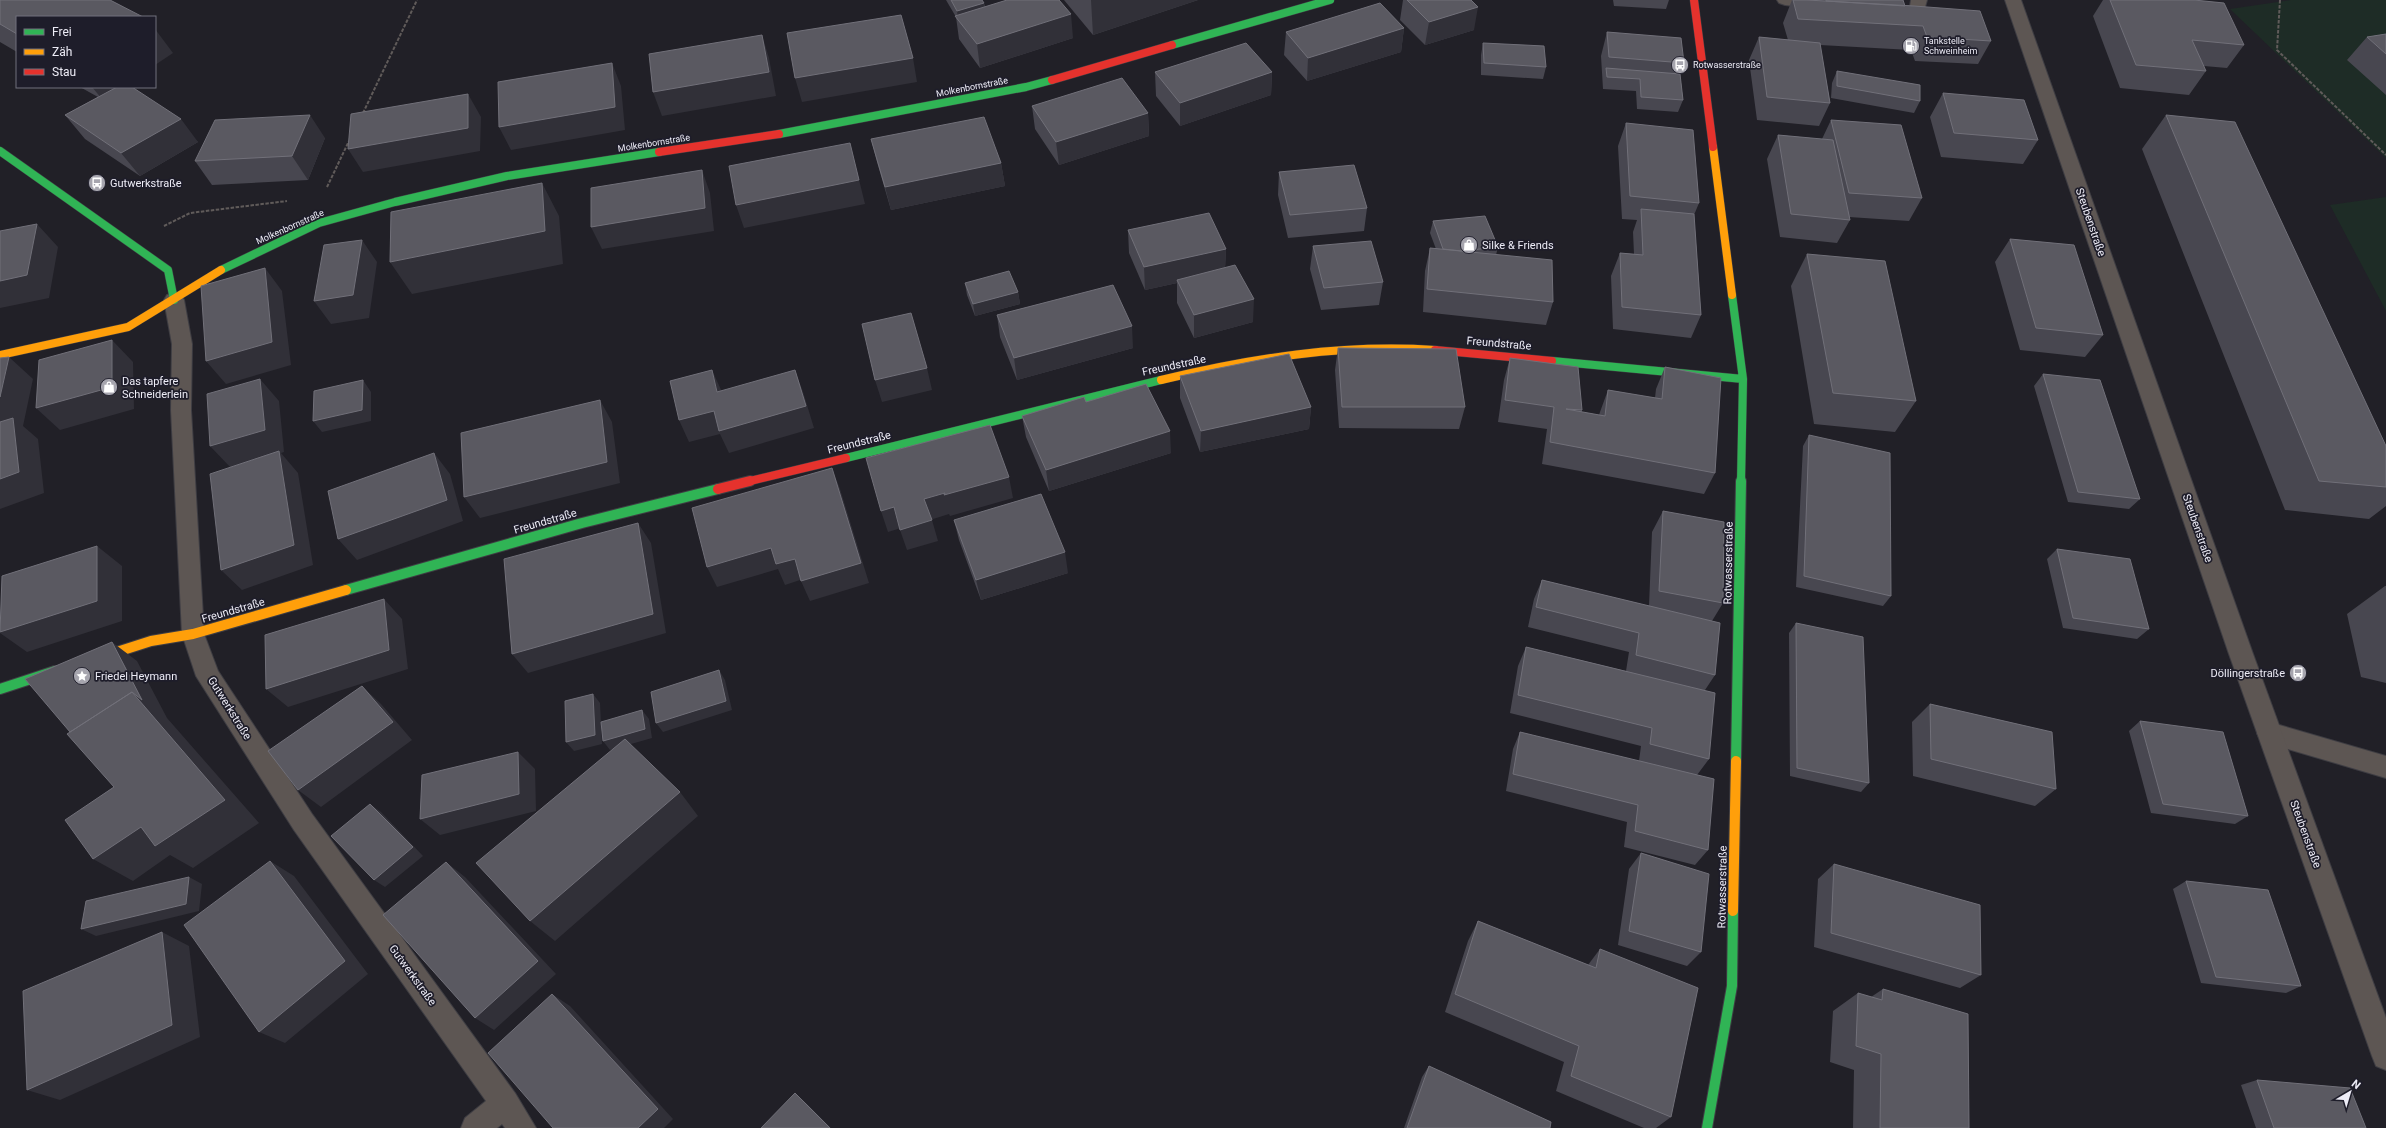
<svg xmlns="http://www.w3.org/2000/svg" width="2386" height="1128" font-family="Roboto,sans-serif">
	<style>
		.green { fill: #1e2c26 }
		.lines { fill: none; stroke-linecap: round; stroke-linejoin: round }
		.lane-casing { stroke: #3e3d43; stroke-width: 2 }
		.street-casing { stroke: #3e3d43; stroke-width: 2 }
		.fast-far1-casing { stroke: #3e3d43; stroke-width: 9 }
		.fast-casing { stroke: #3e3d43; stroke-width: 12 }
		.slow-far1-casing { stroke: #3e3d43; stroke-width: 9 }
		.slow-casing { stroke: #3e3d43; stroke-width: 12 }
		.jam-far1-casing { stroke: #3e3d43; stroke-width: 9 }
		.jam-casing { stroke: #3e3d43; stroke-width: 12 }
		.path { stroke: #605b5a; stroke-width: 2; stroke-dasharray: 3.5 1.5; stroke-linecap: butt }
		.lane { fill: #5d5653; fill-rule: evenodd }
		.street { fill: #5d5653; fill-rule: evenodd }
		.fast-far1 { stroke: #30b455; stroke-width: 8 }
		.fast { stroke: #30b455; stroke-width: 10 }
		.slow-far1 { stroke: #ff9f0a; stroke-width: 8 }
		.slow { stroke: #ff9f0a; stroke-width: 10 }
		.jam-far1 { stroke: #e5322d; stroke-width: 8 }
		.jam { stroke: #e5322d; stroke-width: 10 }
		.wall { fill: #484750 }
		.shaded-wall { fill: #313038 }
		.building { fill: #5a5961; stroke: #717079 }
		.labels { text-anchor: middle; stroke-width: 3.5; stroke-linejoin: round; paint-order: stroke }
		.far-poi-label { font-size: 9px; fill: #edecf6; stroke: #1e1d2a; text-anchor: start }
		.far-street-label { font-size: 9px; fill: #edecf6; stroke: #1e1d2a }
		.poi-label { font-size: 11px; fill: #edecf6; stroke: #1e1d2a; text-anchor: start }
		.street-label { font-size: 11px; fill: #edecf6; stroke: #1e1d2a }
	</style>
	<rect width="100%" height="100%" fill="#212027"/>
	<path class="green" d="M2291,0H2386V158L2230,9Z
		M2386,197V311L2330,205Z"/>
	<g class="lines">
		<defs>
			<path id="lane" d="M1777,0H1825L1830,4L1828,7L1822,9L1785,5L1779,3Z
				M1911,0H1927L1923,14L1917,16L1886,12L1884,9L1886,6H1910Z
				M2269,722L2386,756V778L2261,741L2257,733L2261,725Z"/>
			<path id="street" d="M2005,0H2021L2253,654L2386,1018V1070L2376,1066L2372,1056L2229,654Z
				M174,293L181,295L184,300L192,344L191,410L204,634L218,671L312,814L515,1093L536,1128H505L502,1124L497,1128H461L465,1118L486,1101L294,830L196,676L182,634L171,410L172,344L164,300L167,295Z"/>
			<path id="fast-far1" d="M1172,45L1330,0
				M779,134L1026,87L1052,80
				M0,151L168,270L174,300
				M221,270L319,223L395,202L507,176L659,152
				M1732,295L1743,379L1741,482
				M1552,361L1743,379
				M846,458L1161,380"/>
			<path id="fast" d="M346,590L582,523L718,489
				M0,689L55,671
				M1736,761L1741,481
				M1707,1128L1732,986L1733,911"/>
			<path id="slow-far1" d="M1713,147L1732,295
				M0,355L128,327L221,270
				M1161,380C1252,358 1341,344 1435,350"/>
			<path id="slow" d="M95,659L151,641L193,634L346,590
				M1733,911L1736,761"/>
			<path id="jam-far1" d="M1694,0L1713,147
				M1052,80L1172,45
				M659,152L779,134
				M1435,350L1552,361
				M746,482L846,458"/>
			<path id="jam" d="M718,489L750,481"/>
		</defs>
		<use href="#lane" class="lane-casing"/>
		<use href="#street" class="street-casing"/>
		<use href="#fast-far1" class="fast-far1-casing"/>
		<use href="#fast" class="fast-casing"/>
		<use href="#slow-far1" class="slow-far1-casing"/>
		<use href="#slow" class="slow-casing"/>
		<use href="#jam-far1" class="jam-far1-casing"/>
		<use href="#jam" class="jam-casing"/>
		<path class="path" d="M2280,0L2277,50L2386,155
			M363,113L417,0
			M327,187L349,141
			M164,226L190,213L287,201"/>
		<use href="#lane" class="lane"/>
		<use href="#street" class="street"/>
		<use href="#fast-far1" class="fast-far1"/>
		<use href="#fast" class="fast"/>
		<use href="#slow-far1" class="slow-far1"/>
		<use href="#slow" class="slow"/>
		<use href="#jam-far1" class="jam-far1"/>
		<use href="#jam" class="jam"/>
	</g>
	<path class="wall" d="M0,0L17,17V52L0,42Z
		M946,0H982L984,3L985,7L1073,38L980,68L959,39L956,17Z
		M1064,0H1198L1093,35Z
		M1403,0H1471L1474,30L1425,45L1400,20Z
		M1613,0H1669L1666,9L1614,6Z
		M1792,0L1818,1L1817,0H1903L1905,6L1991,41L1978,64L1915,61L1911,50L1820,45L1830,103L1819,126L1757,120L1749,60L1759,37L1788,40L1783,23Z
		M2103,0H2194L2244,45L2227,68L2204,66L2206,71L2189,95L2120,88L2093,16Z
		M1404,28L1401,52L1307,81L1284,55L1286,32Z
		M1607,32L1684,63L1680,74L1683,100L1678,112L1637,109L1636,91L1603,89L1601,56Z
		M2386,34V95L2347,60L2367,37Z
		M1483,43L1546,67L1543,79L1481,75V55Z
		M1837,71L1920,101L1914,113L1831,98L1832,83Z
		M1155,72H1272L1271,95L1180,126L1156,96Z
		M80,87H132L198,142L140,176L85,139L65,115L98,97Z
		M1943,93L2038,140L2023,164L1941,157L1930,117Z
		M1032,106L1148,113L1149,136L1059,165L1035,129Z
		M2166,115L2386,446V506L2369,519L2285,510L2142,149Z
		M1831,120L1922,198L1909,221L1849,217L1850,220L1837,243L1780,237L1767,159L1778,135L1822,139Z
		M1626,123L1699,203L1694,215L1701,315L1691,338L1613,329L1611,276L1620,253L1634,254L1633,232L1637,220L1622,219L1618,146Z
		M325,138L308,180L212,185L195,161Z
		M871,139L1001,163L1005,186L891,210L877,162Z
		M1279,172L1367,208L1364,231L1288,238L1278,195Z
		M1433,221L1498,247L1496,255L1553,302L1546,325L1423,312L1425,271L1430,248L1436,249L1430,233Z
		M1128,230L1226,249L1225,268L1253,322L1194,338L1177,303V283L1145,290L1129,253Z
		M2010,239L2103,335L2085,357L2020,350L1995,262Z
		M1313,246L1383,282L1379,305L1321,310L1310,269Z
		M1807,254L1916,401L1895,432L1814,424L1791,286Z
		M965,283L1018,292L1020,304L975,316L967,295Z
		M997,315L1133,348L1017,380L1000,337Z
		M1338,348L1465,407L1459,429L1339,428L1335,370Z
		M1510,358L1582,410V412L1599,415L1600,412L1608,390L1655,398L1656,389L1665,367L1715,473L1704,494L1542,464L1547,429L1498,422L1504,380Z
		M2043,374L2140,499L2129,509L2068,502L2034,386Z
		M1180,376L1311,407L1309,429L1200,452L1180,398Z
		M1086,402L1171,453L1049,491L1026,437L1022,416Z
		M1809,435L1891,596L1883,606L1796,587L1803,446Z
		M1663,511L1723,603L1712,621L1715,675L1705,690L1709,759L1697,775L1708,850L1695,865L1624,847L1627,822L1506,791L1513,749L1520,732L1639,761L1641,746L1510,713L1518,666L1526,647L1626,671L1629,652L1528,627L1534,599L1542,580L1649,606L1652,532Z
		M954,520L1068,573L981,600L959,540Z
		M2057,549L2149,629L2137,639L2063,628L2047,559Z
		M2385,586H2386V683L2361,677L2347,614Z
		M1796,623L1869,783L1861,792L1790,776L1789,633Z
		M1930,704L2056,789L2035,806L1913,776L1912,722Z
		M2140,721L2248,816L2235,824L2151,813L2129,731Z
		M1641,853L1701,952L1687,966L1618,945L1629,869Z
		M1834,864L1981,975L1960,988L1814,947L1818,879Z
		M2186,881L2301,986L2286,993L2201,983L2173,889Z
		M1478,921L1588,965L1600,949L1671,1117L1656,1128H1644L1556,1091L1564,1062L1445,1012L1468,941Z
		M1883,989L1969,1128H1853L1854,1070L1830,1062L1833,1011L1858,993L1871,997Z
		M1429,1066L1550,1128H1404L1422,1077Z
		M2257,1080L2366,1128H2256L2241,1085Z"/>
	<path class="shaded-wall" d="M1091,0H1198L1093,35Z
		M984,3L986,15L958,20L957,11Z
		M1478,7L1474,30L1425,45L1429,22Z
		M1071,14L1073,38L980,68L977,44Z
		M1404,28L1401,52L1307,81L1308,58Z
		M155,29L173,53L155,65Z
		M762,35L769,58L776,96L662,116L653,92Z
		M913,58L917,82L802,102L795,78Z
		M612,63L621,86L625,130L511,150L499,127Z
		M1272,72L1271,95L1180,126V103Z
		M92,87H120L102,99Z
		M468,94L481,117L480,151L363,172L348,149Z
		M1148,113L1149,136L1059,165L1056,142Z
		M310,115L325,138L308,180L292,156Z
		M181,119L198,142L140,176L121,153Z
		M850,143L865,204L744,228L736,205Z
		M1001,163L1005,186L891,210L885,187Z
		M702,170L710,193L714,231L602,249L591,227Z
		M542,183L559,216L563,264L412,294L390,262Z
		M37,224L58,247L49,298L0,308V281Z
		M362,240L377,262L369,318L331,324L314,301Z
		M1226,249L1225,272L1177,280V283L1145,290L1144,267Z
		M265,268L282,291L291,365L226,384L206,361Z
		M1018,292L1020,304L975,316L973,304Z
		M1254,299L1253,322L1194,338V315Z
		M1132,326L1133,348L1017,380L1014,358Z
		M112,340L133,362L134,409L60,430L36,408Z
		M9,357L33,379L23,426L38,439L44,493L0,509V397Z
		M927,368L932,390L882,402L875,380Z
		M712,370L722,392H717Z
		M795,370L803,392L814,428L729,453L720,434L689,442L679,420Z
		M260,379L279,401L284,452L281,453L298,473L313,565L242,590L221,570L231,468L210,446Z
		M363,380L371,392V421L322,432L313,421Z
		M600,400L612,422L620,483L480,518L464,497Z
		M1311,407L1309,429L1200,452L1201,431Z
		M1170,431L1171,453L1049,491L1046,470Z
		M434,453L450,474L463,521L357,560L338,539Z
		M832,468L840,489L869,583L810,601L801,581Z
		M1009,477L1013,498L950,516L949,514L930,520L924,499Z
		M894,507L901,528L888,532L881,511Z
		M932,520L938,541L907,550L900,530Z
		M638,523L651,543L666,633L528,673L512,654Z
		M97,546L122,566V621L27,652L0,633Z
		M771,548L795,559L803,579L785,585L778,569L717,587L707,567Z
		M1065,552L1068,573L981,600L976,580Z
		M384,599L402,619L408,669L288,707L266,689Z
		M112,642L137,661L167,718L259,823L193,868L170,855L133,881L93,859L141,827L132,692Z
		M719,670L725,680L732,710L663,732L656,723Z
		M362,686L381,704L412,740L321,807L298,790Z
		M593,694L600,703L602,744L574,751L566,742Z
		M642,710L649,719L652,738L610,750L603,741Z
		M518,752L535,769L536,811L440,835L420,819Z
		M680,792L698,816L555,941L530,921Z
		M370,804L381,812L423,856L385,887L374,880Z
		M270,861L294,876L368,974L285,1043L259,1032Z
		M446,862L465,877L556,974L494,1030L475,1018Z
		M189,877L202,884L199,911L96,936L81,929Z
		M162,932L189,946L200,1037L60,1100L27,1090Z
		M552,994L570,1006L673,1119L664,1128H638Z
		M795,1093L806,1103L831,1128H830Z"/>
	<path class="building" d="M0,0H110L143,17H17V34L0,24Z
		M951,0H982L984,3L957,11Z
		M1007,0H1059L1071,14L977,44L955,16Z
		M1407,0H1471L1478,7L1429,22Z
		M1793,0H1807L1914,6L1980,11L1991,41L1927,37L1923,26L1798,19Z
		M1826,0H1903L1905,6L1826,1Z
		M2110,0H2194L2224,3L2244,45L2192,40L2206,71L2136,65Z
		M1380,3L1404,28L1308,58L1286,32Z
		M901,15L913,58L795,78L787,33Z
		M1607,32L1681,38L1684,63L1609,57Z
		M2386,34V54L2367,37Z
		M762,35L769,72L653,92L649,54Z
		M1759,37L1820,43L1830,103L1767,97Z
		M1246,43L1272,72L1180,103L1155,72Z
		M1483,43L1544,46L1546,67L1484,63Z
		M612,63L615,107L499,127L498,82Z
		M1606,68L1680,74L1683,100L1641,97L1640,79L1607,77Z
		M1837,71L1920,85V101L1837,86Z
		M1122,78L1148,113L1056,142L1032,106Z
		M117,87H132L181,119L121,153L65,115Z
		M1943,93L2024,100L2038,140L1954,133Z
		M468,94V128L348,149L351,114Z
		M310,115L292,156L195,161L215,120Z
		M2166,115L2235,122L2386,446V487L2319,481Z
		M984,117L1001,163L885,187L871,139Z
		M1831,120L1901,125L1922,198L1849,193Z
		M1626,123L1693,130L1699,203L1630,196Z
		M1778,135L1833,140L1850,220L1791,214Z
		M850,143L859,180L736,205L729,166Z
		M1354,165L1367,208L1290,215L1279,172Z
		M702,170L705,208L591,227V188Z
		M542,183L545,231L390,262L391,212Z
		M1641,209L1694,214L1701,315L1622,307L1620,253L1643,255Z
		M1209,213L1226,249L1144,267L1128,230Z
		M1485,216L1498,247L1462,251L1443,249L1433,221Z
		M37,224L27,275L0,281V231Z
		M2010,239L2074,245L2103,335L2036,328Z
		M362,240L353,295L314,301L324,245Z
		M1371,241L1383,282L1324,288L1313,246Z
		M1430,248L1552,260L1553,302L1427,289Z
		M1807,254L1885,261L1916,401L1833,393Z
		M1235,265L1254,299L1194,315L1177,280Z
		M265,268L272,342L206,361L201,286Z
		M1009,271L1018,292L973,304L965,283Z
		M1113,285L1132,326L1014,358L997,315Z
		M911,313L927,368L875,380L862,324Z
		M112,340V387L36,408L39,360Z
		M1338,348L1456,349L1465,407H1342Z
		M1289,354L1311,407L1201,431L1180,376Z
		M9,357L0,397V358Z
		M1510,358L1578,367L1582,410L1566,409L1605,416L1608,390L1662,399L1665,367L1721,378L1715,473L1550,442L1554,407L1505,400Z
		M712,370L717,392L795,370L806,406L719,431L714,411L679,420L670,381Z
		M2043,374L2100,380L2140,499L2078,492Z
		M260,379L265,430L210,446L207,394Z
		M363,380L362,410L313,421L314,391Z
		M1146,384L1170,431L1046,470L1022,416L1084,397L1086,402Z
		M600,400L607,462L464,497L461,433Z
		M13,418L19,472L0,479V422Z
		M990,425L1009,477L944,495L945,493L924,499L932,520L900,530L894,507L881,511L866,458Z
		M1809,435L1890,453L1891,596L1804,576Z
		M279,451L294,545L221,570L210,474Z
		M434,453L447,500L338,539L328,491Z
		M832,468L861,563L801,581L795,559L776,564L771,548L707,567L692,508Z
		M1041,494L1065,552L976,580L954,520Z
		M1663,511L1724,522L1723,603L1659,591Z
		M638,523L653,614L512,654L504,559Z
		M97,546V601L0,632L2,576Z
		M2057,549L2130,559L2149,629L2073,618Z
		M1542,580L1720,623L1715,675L1636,655L1639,633L1536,607Z
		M384,599L389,650L266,689L265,635Z
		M1796,623L1863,637L1869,783L1797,768Z
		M112,642L142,700L132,692L70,732L25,679Z
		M1526,647L1715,693L1709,759L1650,744L1652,728L1518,695Z
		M719,670L726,701L656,723L651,692Z
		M362,686L393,722L298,790L268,751Z
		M132,692L225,800L155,846L141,827L93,859L65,820L114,787L67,734Z
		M593,694L595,735L566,742L565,701Z
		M1930,704L2052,732L2056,789L1931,759Z
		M642,710L645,729L603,741L601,722Z
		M2140,721L2223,732L2248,816L2163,804Z
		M1520,732L1714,779L1708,850L1635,831L1638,805L1513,774Z
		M625,739L680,792L530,921L476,863Z
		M518,752L519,794L420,819L422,775Z
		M370,804L413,847L374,880L331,836Z
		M1641,853L1709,874L1701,952L1629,931Z
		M270,861L345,961L259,1032L184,925Z
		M446,862L538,961L475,1018L383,915Z
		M1834,864L1980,905L1981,975L1831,933Z
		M189,877L186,904L81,929L86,901Z
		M2186,881L2268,890L2301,986L2216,977Z
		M1478,921L1596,968L1600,949L1698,988L1671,1117L1571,1076L1579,1046L1455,994Z
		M162,932L172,1025L27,1090L23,991Z
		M1883,989L1968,1014L1969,1128H1880L1881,1054L1856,1046L1858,993L1882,1000Z
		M552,994L658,1109L638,1128H553L488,1053Z
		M1429,1066L1551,1122L1550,1128H1407Z
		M2257,1080L2350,1088L2366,1128H2274Z
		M795,1093L830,1128H761Z"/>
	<defs>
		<symbol id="fuel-disc" viewBox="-11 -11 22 22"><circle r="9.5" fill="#a6a5ae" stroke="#1e1d2a"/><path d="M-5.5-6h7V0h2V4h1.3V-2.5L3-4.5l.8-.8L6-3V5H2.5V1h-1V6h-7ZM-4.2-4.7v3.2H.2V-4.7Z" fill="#fff"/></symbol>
		<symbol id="bus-disc" viewBox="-11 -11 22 22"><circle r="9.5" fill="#a6a5ae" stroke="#1e1d2a"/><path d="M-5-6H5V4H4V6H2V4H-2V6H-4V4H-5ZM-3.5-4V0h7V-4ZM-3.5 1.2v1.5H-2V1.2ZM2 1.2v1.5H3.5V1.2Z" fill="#fff"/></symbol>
		<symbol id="shop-disc" viewBox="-11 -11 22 22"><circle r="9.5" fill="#a6a5ae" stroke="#1e1d2a"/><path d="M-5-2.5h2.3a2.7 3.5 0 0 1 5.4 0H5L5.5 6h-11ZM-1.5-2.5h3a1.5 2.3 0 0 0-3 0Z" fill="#fff"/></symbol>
		<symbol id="sight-disc" viewBox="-11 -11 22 22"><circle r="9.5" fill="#a6a5ae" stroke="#1e1d2a"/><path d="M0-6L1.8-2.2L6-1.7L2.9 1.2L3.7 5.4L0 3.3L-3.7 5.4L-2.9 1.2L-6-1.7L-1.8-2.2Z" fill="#fff"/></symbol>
	</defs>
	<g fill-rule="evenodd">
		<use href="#fuel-disc" x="1901" y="36" width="20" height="20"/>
		<use href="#bus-disc" x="1670" y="55" width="20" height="20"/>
		<use href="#bus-disc" x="87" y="173" width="20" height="20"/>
		<use href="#shop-disc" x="1459" y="235" width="20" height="20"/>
		<use href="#shop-disc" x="99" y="377" width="20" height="20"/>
		<use href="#bus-disc" x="2288" y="663" width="20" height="20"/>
		<use href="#sight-disc" x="72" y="666" width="20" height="20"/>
	</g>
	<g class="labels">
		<g class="far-poi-label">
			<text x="1924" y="44">Tankstelle<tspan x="1924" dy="10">Schweinheim</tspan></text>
			<text x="1693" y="68">Rotwasserstraße</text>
		</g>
		<g class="far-street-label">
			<text transform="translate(972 87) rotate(-11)" y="3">Molkenbornstraße</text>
			<text transform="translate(654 143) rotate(-9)" y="3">Molkenbornstraße</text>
			<text transform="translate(290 227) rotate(-24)" y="3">Molkenbornstraße</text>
		</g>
		<g class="poi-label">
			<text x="110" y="187">Gutwerkstraße</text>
			<text x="1482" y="249">Silke &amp; Friends</text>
			<text x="122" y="385">Das tapfere<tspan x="122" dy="13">Schneiderlein</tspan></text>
			<text x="2285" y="677" text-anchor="end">Döllingerstraße</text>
			<text x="95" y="680">Friedel Heymann</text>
		</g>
		<g class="street-label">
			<text transform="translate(2091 222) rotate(71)" y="4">Steubenstraße</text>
			<text transform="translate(1499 343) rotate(5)" y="4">Freundstraße</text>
			<text transform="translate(1174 365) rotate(-12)" y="4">Freundstraße</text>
			<text transform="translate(859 442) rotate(-14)" y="4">Freundstraße</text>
			<text transform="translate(545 521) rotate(-16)" y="4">Freundstraße</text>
			<text transform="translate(2198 528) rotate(71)" y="4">Steubenstraße</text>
			<text transform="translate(1728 563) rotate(-89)" y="4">Rotwasserstraße</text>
			<text transform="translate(233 610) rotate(-16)" y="4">Freundstraße</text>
			<text transform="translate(230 708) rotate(58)" y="4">Gutwerkstraße</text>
			<text transform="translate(2306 834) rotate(70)" y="4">Steubenstraße</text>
			<text transform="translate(1722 887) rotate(-89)" y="4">Rotwasserstraße</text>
			<text transform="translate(413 975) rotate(54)" y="4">Gutwerkstraße</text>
		</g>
	</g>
	<rect x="16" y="16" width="140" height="72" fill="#1e1d2a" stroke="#71707c"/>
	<rect x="24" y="29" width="20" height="6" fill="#30b455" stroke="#71707c"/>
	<text x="52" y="36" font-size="12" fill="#edecf6">Frei</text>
	<rect x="24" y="49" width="20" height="6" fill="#ff9f0a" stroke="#71707c"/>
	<text x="52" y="56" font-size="12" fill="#edecf6">Zäh</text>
	<rect x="24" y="69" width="20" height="6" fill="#e5322d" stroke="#71707c"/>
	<text x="52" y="76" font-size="12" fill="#edecf6">Stau</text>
	<g transform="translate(2350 1092) rotate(38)" stroke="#1e1d2a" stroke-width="3" paint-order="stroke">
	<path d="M0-3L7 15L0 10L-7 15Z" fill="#edecf6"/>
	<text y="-6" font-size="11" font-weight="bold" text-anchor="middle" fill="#edecf6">N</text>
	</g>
</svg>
